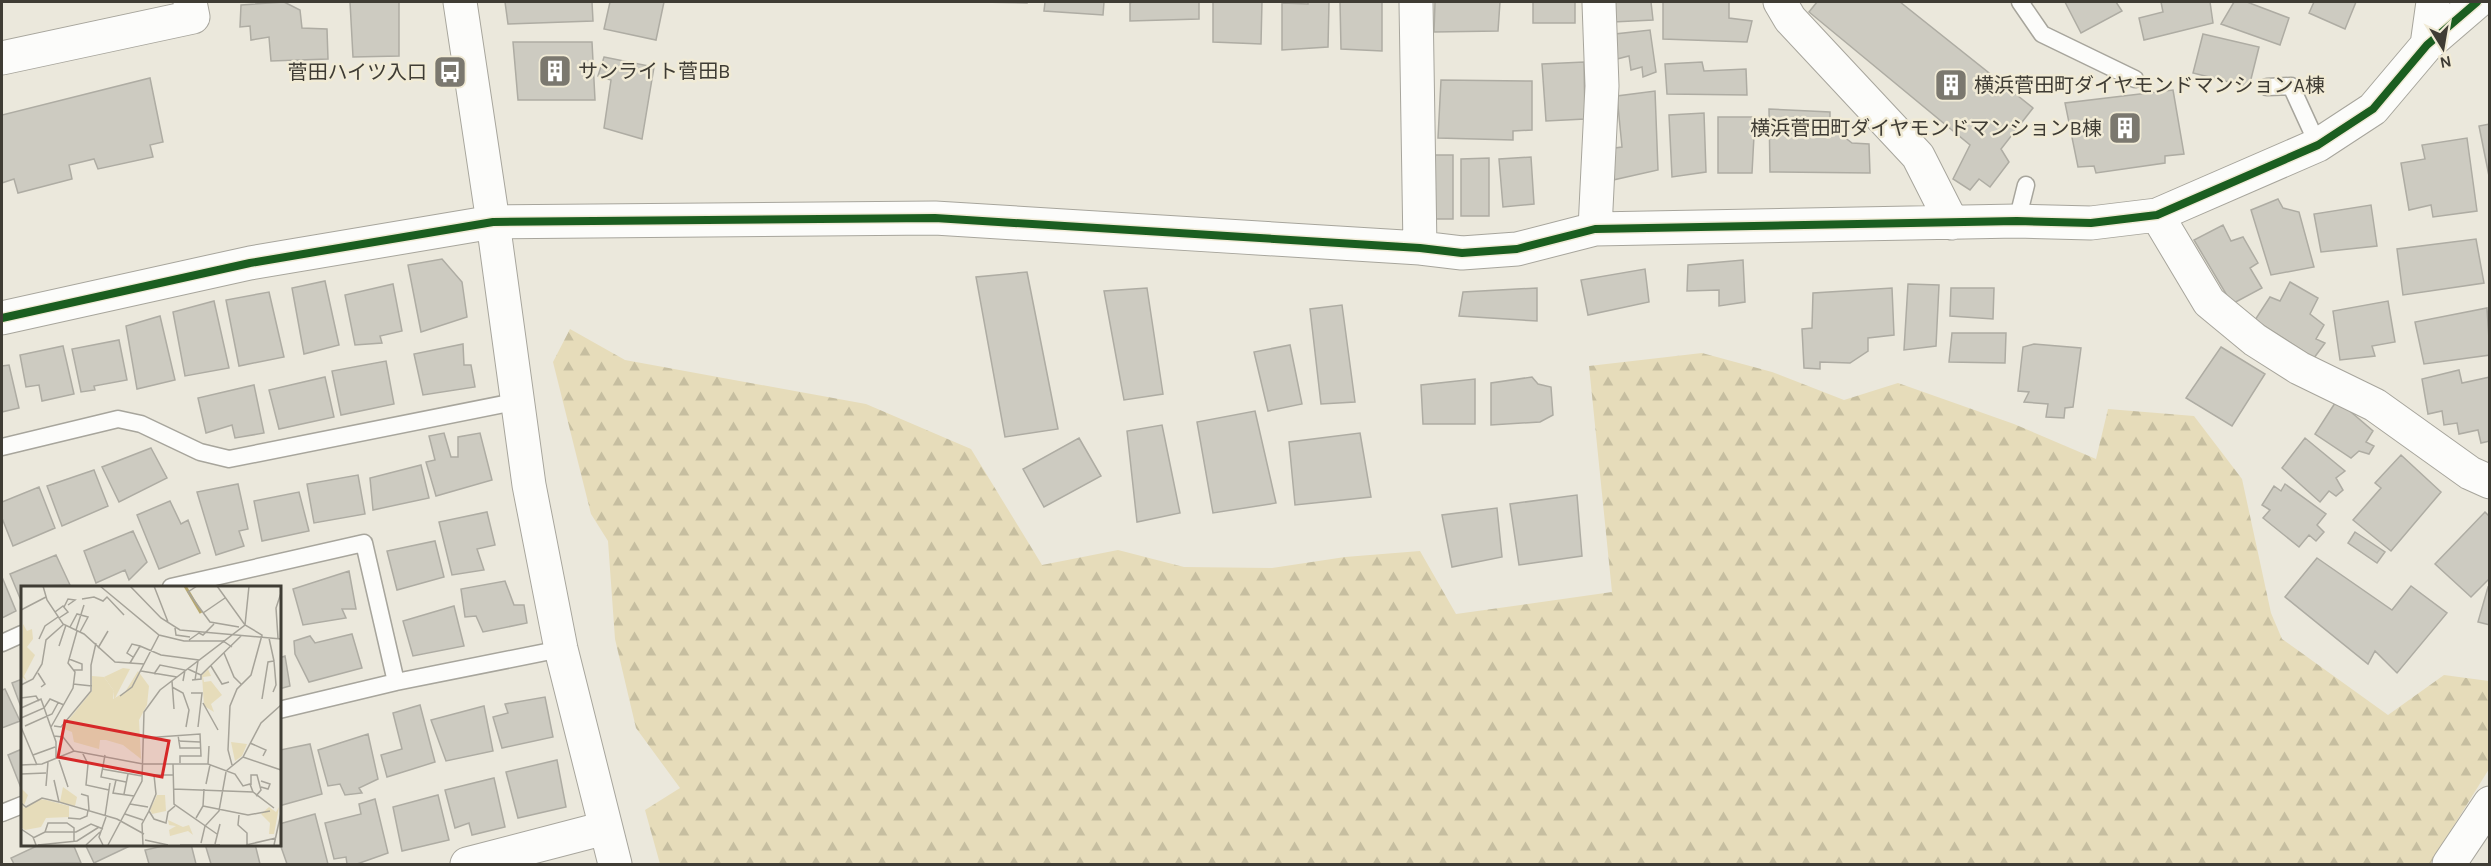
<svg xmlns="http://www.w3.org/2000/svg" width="2491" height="866" font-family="Karla,'Noto Sans JP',sans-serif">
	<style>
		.forest { fill: url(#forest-firs) }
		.building { fill: #cdcbc1; stroke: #aeaca3; stroke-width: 1.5 }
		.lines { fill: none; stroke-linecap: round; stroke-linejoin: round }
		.service-casing { stroke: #a7a59c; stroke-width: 19 }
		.minor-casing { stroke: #a7a59c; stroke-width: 35 }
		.tertiary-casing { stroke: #a7a59c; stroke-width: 35 }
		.service { stroke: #fcfcfa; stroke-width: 16 }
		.minor { stroke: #fcfcfa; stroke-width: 33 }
		.tertiary { stroke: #fcfcfa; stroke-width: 33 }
		.cycleway-casing { stroke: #f1ebd6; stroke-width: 11 }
		.cycleway { stroke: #1b5e20; stroke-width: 8 }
		.labels { text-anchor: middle; stroke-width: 5; stroke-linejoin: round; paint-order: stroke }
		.poi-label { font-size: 20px; fill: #3f3c34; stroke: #f1ebd6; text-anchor: start }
		.inset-river { fill: none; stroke: #b7a870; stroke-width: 3 }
		.inset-road { fill: none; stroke: #a6a399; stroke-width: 1.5 }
		.view { fill: #d62828; fill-opacity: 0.15; stroke: #d62828; stroke-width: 3 }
		.inset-edge { fill: none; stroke: #3f3c34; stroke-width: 3 }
	</style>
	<defs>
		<pattern id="forest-firs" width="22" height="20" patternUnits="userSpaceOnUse" patternTransform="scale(1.5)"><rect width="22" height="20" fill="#e6dcba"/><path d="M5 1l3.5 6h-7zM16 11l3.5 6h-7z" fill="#c6bea0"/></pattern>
	</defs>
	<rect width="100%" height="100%" fill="#ebe8dc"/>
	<path class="forest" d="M570,329L625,360L866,404L971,449L1042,565L1118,550L1184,567L1272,568L1345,557L1420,551L1456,614L1612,592L1589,366L1702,353L1772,372L1844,400L1898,383L2014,424L2096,459L2108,409L2194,416L2242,479L2271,613L2282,639L2388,715L2444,675L2489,681V769L2430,864H660L645,810L680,788L636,728L615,639L608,541L591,514L553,362Z"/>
	<path class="building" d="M284,2L300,10L302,28L327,29L328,59L271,61L269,37L251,40L250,26L240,27L241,5Z
		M350,2H399V56L353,57Z
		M505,2H592L593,21L508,24Z
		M610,2H664L656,40L604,29Z
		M979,2H1027V3Z
		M1045,2H1104L1103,15L1044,11Z
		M1199,2V19L1130,21V3L1132,2Z
		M1213,2H1262L1261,44L1213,42Z
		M1308,2H1329L1328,47L1282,50V3L1308,4Z
		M1340,2H1382V51L1341,49Z
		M1435,2H1500L1498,31L1434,32Z
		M1533,2H1575V23H1533Z
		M1612,2H1651L1653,20L1613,22Z
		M1663,2H1729V18L1752,21L1747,42L1663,39Z
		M1817,2H1900L2033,108L2001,149L2009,162L1990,187L1979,179L1970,190L1953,179L1970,145L1809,12Z
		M2065,2H2116L2122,11L2081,33Z
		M2161,2H2210L2213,23L2144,40L2139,18L2163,12Z
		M2234,2H2247L2289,18L2280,45L2221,24Z
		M2314,2H2356L2345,29L2309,13Z
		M1650,30L1656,72L1643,77L1642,67L1631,70L1629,56L1617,59L1615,34Z
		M2203,34L2259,47L2249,87L2193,73Z
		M513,42H592L595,100H518Z
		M604,57L654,67L642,139L604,128L611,80L598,76Z
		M1584,62L1585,119L1546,121L1542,64Z
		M1702,62L1704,71L1746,69L1747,95L1667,94L1665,64Z
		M150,78L163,142L150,145L153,157L98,169L94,159L69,165L72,179L18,193L14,179L2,183V115Z
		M1441,80L1532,81V130L1513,131V140L1438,138Z
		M2173,90L2184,154L2165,156V163L2096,173L2094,166L2078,167L2065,103Z
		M1655,91L1658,170L1613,180L1607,149L1622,147L1617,96Z
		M1769,109L1830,112V126L1852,143L1869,144L1870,173L1770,172Z
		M1704,113L1706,172L1672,177L1669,115Z
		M1718,117H1755L1752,173H1718Z
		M2490,124V181L2479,126Z
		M2467,138L2477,211L2433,217L2431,205L2409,210L2401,163L2425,159L2422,145Z
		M1425,155H1453V219H1424Z
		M1531,157L1534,204L1503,207L1499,159Z
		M1489,158V216H1461V159Z
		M2278,199L2283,208L2299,212L2314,267L2271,275L2251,210Z
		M2371,205L2377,246L2321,252L2314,214Z
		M2223,225L2231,241L2243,237L2258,263L2250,268L2262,288L2232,304L2194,240Z
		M2476,239L2484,283L2403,295L2397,249Z
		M442,259L462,282L467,317L421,332L408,265Z
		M1743,260L1745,302L1719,306V290L1687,291L1688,265Z
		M1645,269L1649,302L1588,315L1581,280Z
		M1027,272L1058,429L1005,437L976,277Z
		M325,281L339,345L304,354L292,288Z
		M2290,282L2318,298L2310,314L2324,325L2316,339L2325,343L2314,358L2255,320L2270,297L2280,301Z
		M393,284L402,331L380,336L382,343L355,345L345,295Z
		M1908,284L1939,285L1936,346L1904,350Z
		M1147,288L1163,394L1124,400L1104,291Z
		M1537,288V321L1459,316L1463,292Z
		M1892,288L1894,335L1868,338V351L1850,363L1820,362V369L1804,368L1802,329L1812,328L1813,293Z
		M1951,288H1994L1993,319L1950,316Z
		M269,292L284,357L239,366L226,300Z
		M214,301L229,368L185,376L173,312Z
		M2388,301L2395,342L2372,346L2375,356L2340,360L2333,311Z
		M1342,305L1355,402L1321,404L1310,309Z
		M2487,308L2490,355L2424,364L2415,322Z
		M160,316L175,380L137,389L126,326Z
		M1952,333H2006L2005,363L1949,362Z
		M119,340L127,380L94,386L95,390L81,392L72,349Z
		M463,344L464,365H471L475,387L423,395L414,354Z
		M2034,344L2081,348L2073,407L2065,408L2064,418L2046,417L2048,404L2024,402L2029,392L2018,391L2023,347Z
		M1290,345L1302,404L1268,411L1254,352Z
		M63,346L74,394L42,401L39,385L26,387L20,355Z
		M2221,347L2265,374L2232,426L2186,398Z
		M386,361L394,404L341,415L332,371Z
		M9,365L19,408L2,412V366Z
		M2459,370L2462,383L2490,377V441L2481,443L2478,430L2459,434L2457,423L2444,425L2442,411L2428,414L2422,379Z
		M325,377L334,417L279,429L269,390Z
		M1532,377L1538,384L1551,387L1553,415L1540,422L1491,425V383Z
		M1475,379V424H1423L1421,385Z
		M254,385L264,433L235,438L232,425L206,433L198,398Z
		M2337,400L2373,431L2366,442L2374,446L2369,454L2359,451L2351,458L2315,434Z
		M1255,411L1276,503L1213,513L1197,422Z
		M1162,425L1180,513L1137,522L1127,431Z
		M444,433L451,457H458V437L480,433L492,480L436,496L426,462L435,460L429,436Z
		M1360,433L1371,497L1295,505L1289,442Z
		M1079,438L1101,476L1044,507L1023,469Z
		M2305,438L2345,471L2336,478L2343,490L2336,496L2329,491L2320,502L2282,468Z
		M151,448L167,478L119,502L102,467Z
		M2401,455L2441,492L2391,551L2353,520L2381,488L2375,483Z
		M421,465L429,498L373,510L370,478Z
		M94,470L108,506L62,526L47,486Z
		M358,475L365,514L314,523L307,484Z
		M238,484L248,529L239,531L244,546L216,555L197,492Z
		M2285,484L2326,514L2317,525L2324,532L2316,541L2309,535L2299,547L2263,518L2270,510L2262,505L2274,486L2281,491Z
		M39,487L55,528L13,546L2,518V502Z
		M299,492L309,531L262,541L254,501Z
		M1577,495L1582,556L1519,565L1510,504Z
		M170,501L181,524L188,520L200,553L159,569L137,515Z
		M1497,508L1502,557L1452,567L1442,515Z
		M487,512L495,545L477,549L484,570L452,575L439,522Z
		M2485,512L2490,517V578L2471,597L2435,564Z
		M133,531L147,562L129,580L125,570L96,583L84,551Z
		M2355,532L2385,552L2377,563L2348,543Z
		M435,541L444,577L397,590L387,551Z
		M56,555L70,585L22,587V603L10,574Z
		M2317,558L2392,610L2411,586L2447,613L2397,673L2375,651L2368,664L2285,597Z
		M349,571L356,609H342L346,618L303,625L293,589Z
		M2,577L16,611L2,618Z
		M505,581L514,605H524L527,623L483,632L476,616L465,617L461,589Z
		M2488,587L2490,588V625L2478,622Z
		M454,606L464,646L413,656L403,621Z
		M352,634L362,668L309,682L295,654L294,641L310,636L315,643Z
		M285,656L290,686L279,689V658Z
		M22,679V707H21L12,683Z
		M5,689L20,721L2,728V690Z
		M545,697L553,737L502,748L493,717L508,713L505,704Z
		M420,705L435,762L387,777L381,755L402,749L393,713Z
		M484,706L493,751L446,761L431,720Z
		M368,734L378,779L359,788L362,793L345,795L340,784L328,786L318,750Z
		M310,744L322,794L279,806L280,750Z
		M22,749V787L21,788L8,755Z
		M557,760L566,807L518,818L506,772Z
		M494,778L505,827L472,835L469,823L455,828L445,790Z
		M438,795L449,840L402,851L393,807Z
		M375,799L388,853L357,864H347L346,857L334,859L325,823L361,814L359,804Z
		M315,814L328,864H287L279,841V824Z
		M41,844H73L81,863L14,864L11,858Z
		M85,844H134L94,863Z
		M172,844H191L196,864H149L145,850Z
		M205,844H255L260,864H211Z"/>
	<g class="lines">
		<defs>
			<path id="service" d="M2020,2L2042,34L2135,79
				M2267,87L2291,86L2318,145
				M2017,221L2026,185
				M2,447L118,419L141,424L200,452L229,459L519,401
				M171,587L364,543L396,682
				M2,643L22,634
				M279,710L396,682L561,649
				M2,813L22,805"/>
			<path id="minor" d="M1416,2L1420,248
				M1780,2L1790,19L1918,156L1952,223
				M2427,45L2433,2
				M2,58L193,17L190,2
				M2157,215L2209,302L2255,340L2299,368L2375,405L2470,473L2490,482
				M1595,229L1602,86L1599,3
				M2,318L250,263L493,222L935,218L1420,248L1462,253L1517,249L1595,229L2017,221L2091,223L2157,215L2318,145L2373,109L2427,45L2477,2
				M467,864L605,828
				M2449,864L2490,803"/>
			<path id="tertiary" d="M460,2L493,222L529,485L561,649L615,864"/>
		</defs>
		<use href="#service" class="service-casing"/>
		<use href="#minor" class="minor-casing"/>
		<use href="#tertiary" class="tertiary-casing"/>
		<use href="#service" class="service"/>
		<use href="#minor" class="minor"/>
		<use href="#tertiary" class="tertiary"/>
		<defs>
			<path id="cycleway" d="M2,318L250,263L493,222L935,218L1420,248L1462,253L1517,249L1595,229L2017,221L2091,223L2157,215L2318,145L2373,109L2427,45L2477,2"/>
		</defs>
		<use href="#cycleway" class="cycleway-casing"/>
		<use href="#cycleway" class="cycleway"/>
	</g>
	<defs>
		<symbol id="building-square" viewBox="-11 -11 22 22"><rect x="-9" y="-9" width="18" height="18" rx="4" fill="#7b786f" stroke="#f1ebd6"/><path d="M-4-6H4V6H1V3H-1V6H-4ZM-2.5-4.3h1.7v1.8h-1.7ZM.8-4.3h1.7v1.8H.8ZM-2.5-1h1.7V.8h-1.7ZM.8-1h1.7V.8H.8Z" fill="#fff"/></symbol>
		<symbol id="bus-square" viewBox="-11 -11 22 22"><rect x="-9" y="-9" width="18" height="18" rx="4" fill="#7b786f" stroke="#f1ebd6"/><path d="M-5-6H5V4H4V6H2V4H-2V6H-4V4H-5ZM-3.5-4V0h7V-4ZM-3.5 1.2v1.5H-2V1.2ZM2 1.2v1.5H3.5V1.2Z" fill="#fff"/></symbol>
	</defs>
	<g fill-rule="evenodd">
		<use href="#building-square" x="536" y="52" width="38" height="38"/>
		<use href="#bus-square" x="431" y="53" width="38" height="38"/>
		<use href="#building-square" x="1932" y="66" width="38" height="38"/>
		<use href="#building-square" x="2106" y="109" width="38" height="38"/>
	</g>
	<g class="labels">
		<g class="poi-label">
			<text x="578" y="78">サンライト菅田B</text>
			<text x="427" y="79" text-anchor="end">菅田ハイツ入口</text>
			<text x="1974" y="92">横浜菅田町ダイヤモンドマンションA棟</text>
			<text x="2102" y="135" text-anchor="end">横浜菅田町ダイヤモンドマンションB棟</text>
		</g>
	</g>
	<g transform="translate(21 586)">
		<rect width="260" height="260" fill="#ebe8dc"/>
		<path d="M187,83L190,90L182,91L183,96L190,95L201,109L190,118L193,126L183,120L181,89ZM117,85L128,100L126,119L118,134L120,173L102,159L85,154H79L78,163L53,156L51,146L41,142L71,105V90L83,91L93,105L92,113L104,106ZM42,201L56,211L54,220L39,216ZM0,202L7,209L2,222L19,213L25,214L48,220V231L25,232L20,241L4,244L0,241ZM248,221L255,226L258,221L253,248H248L249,237L240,228ZM147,234L162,241L168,239L172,249L167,245L149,250L148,244L155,240L148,239Z" fill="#e6dcba"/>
		<path d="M102,82L109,83L93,114V105L83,91Z" fill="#e6dcba"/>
		<path d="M2,38L6,45L11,43L12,53L6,61L14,69L3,90L6,95L0,90ZM210,156L226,158L221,170L214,175ZM136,209H144L145,225L131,228L129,224Z" fill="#e6dcba"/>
		<path class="inset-river" d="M164,0L180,27"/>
		<path class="inset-road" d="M22,0L26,14L42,38L63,48L94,76L123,78M79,0L138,49L163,55H202L211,61M109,0L140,32L159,44L260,53M133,0L147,36M176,0L167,6L189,36L218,41M196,0L224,39L241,49L230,89L216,103L209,120L207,164L211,179M61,13L73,11L82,15L86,11L103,29M43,21L47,13L54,14L47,19M0,24L25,11M34,26L42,20L47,26L38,32M182,27L204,12M49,41L56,28L67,31L59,46M154,42L155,49L169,51M55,44L63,19M257,52L255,22L260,7M18,53L24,40L37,31M168,54L178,47L182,49L193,38M38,60L45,39M77,62L87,45M203,67L213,91L220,98M112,71L106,67L111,58L119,60M48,73L61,78V84H52M109,77L119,60L140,69L178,74M190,80L201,98L208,96M167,83L180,89V93L171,94M120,85L156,91M17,87L24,98L20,101M133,88L139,79L164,84L162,95M180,89L220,50M174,94L177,75M151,95L153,123M52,98L71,100M0,99L12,93L21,78L25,54L43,38M151,101L162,107L168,124L165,141M252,106L255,99L253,75M170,107H181L177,141M99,110L111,101L138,49M0,112L15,110L18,115M241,113L247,76L253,75L248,52M182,117L197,144M0,122L20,113L35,156V173M0,132L23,122L29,113L43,119M4,140L31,128L37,117M33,140L40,141L70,105V79L75,57M0,141L16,179M30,141L52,102L54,86L47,77L56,45M157,149L159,162H179M33,150L42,151L53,165M123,152L179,148L180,170H159V177M157,155L179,156M229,157L245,164L242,170M61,166L67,178L65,199L88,204M12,169L34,161M84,169L80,191L105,196M222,171L260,184M38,174L47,201M152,178L153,218L196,248M187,178L188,160M0,179L21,178L53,165L122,178H187L214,188L222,200L229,198L232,206M81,183L121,190M205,185L222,171L240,137L260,119M0,188L25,187M152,189H133L135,208L128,225L133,233L145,237L147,226L154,220M33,194L38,216L96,233L123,248M95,194L92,207L113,210M240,195L249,198L247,203L240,201M185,198L189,179M230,199V189H236L240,204L235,210M25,200L27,176M152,203L232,206L253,222M60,208L67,210L68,224M103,208L107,188M0,217L5,221L21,212L38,216M109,218L127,221M182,220L227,229L249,225M104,228L122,234M218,229L217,239L226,247V259M84,230L89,197M47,232L59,233L66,230L67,224M175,232L182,220L183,203M0,243L12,251L15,259M24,246L27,237H46L53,242V255M12,252L24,246H55L70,238L82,243M124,254L147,259M180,257L184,240L198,225L205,186M194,258L199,238M17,259L56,255L78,241M65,259L79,246M82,259L78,251L85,231M87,259L121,195L123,126L139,104L224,39L228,0M122,259L121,238L128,225M159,259H199M225,259L255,252M253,259L260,227"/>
		<path class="view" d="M44,135L148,155L141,191L37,171Z"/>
		<rect width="260" height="260" class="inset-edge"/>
	</g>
	<rect width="2491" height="866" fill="none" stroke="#3f3c34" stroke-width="6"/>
	<g transform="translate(2443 48) rotate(169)" stroke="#f1ebd6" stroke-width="4.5" paint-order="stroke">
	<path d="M0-4.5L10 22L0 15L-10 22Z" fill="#3f3c34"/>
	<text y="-9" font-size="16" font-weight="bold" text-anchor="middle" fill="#3f3c34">N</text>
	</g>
</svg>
